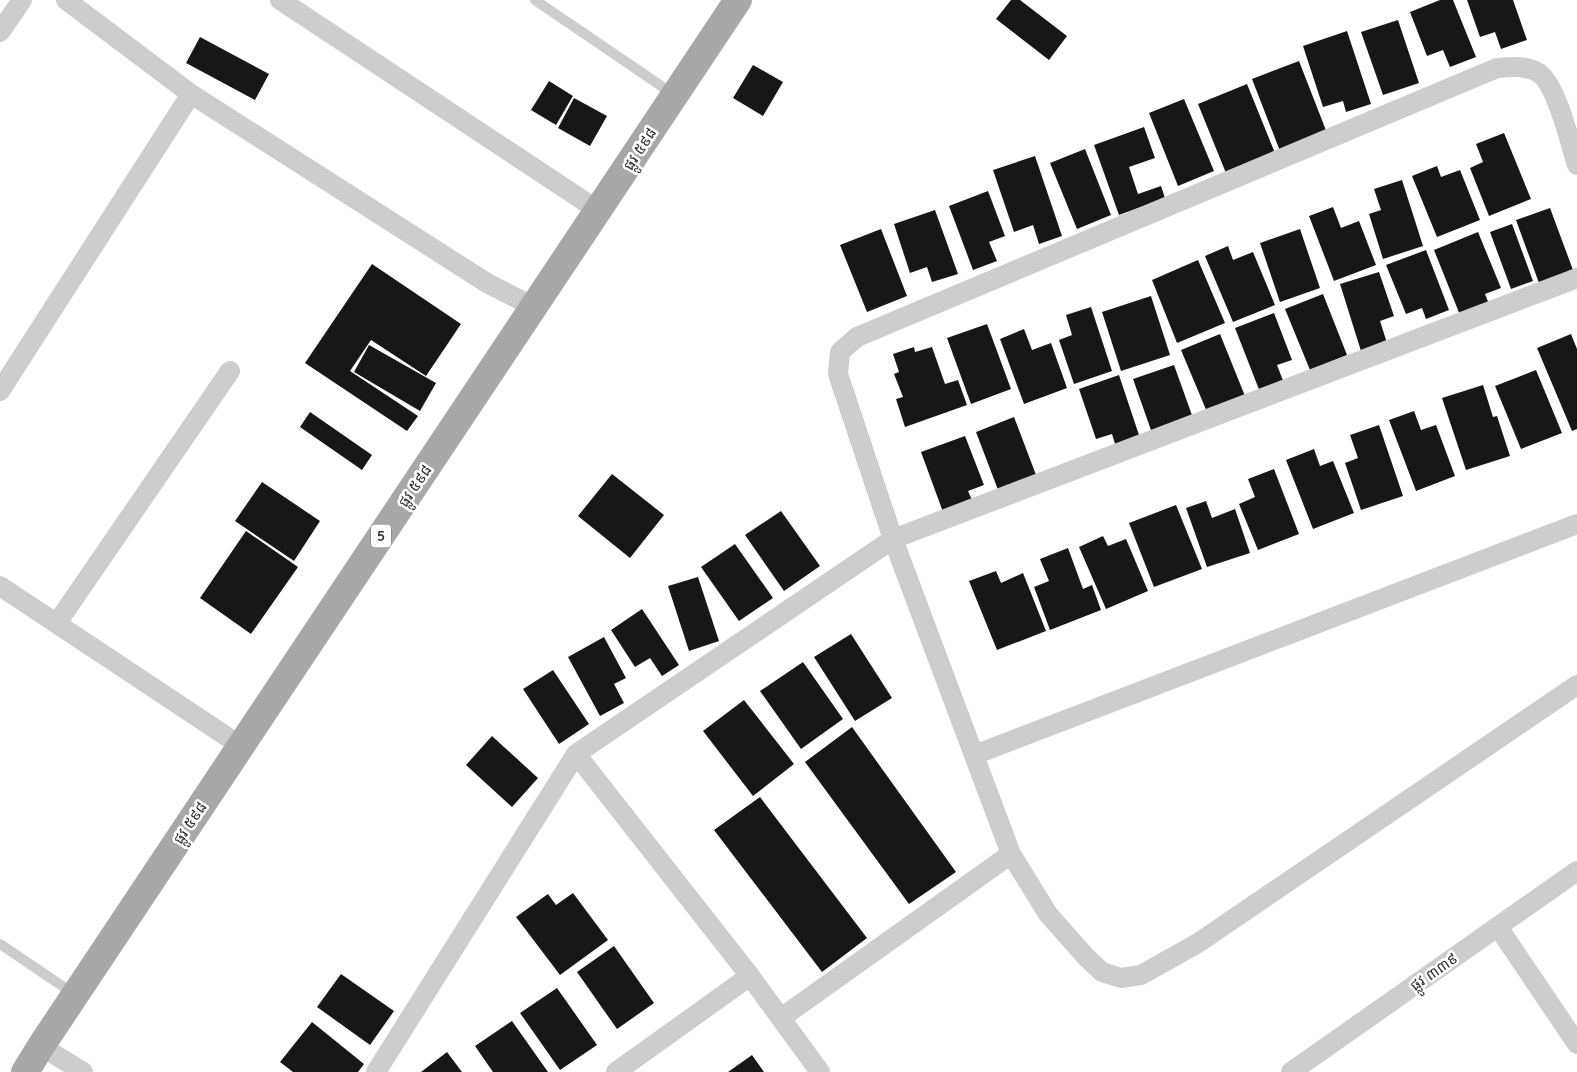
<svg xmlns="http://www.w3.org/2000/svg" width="1577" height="1072" font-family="Quicksand,'Noto Sans Khmer',sans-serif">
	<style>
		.building { fill: #171717 }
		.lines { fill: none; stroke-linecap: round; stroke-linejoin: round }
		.service { stroke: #cdcdcd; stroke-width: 10 }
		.minor { stroke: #cdcdcd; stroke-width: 20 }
		.primary { stroke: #a8a8a8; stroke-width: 28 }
		.labels { text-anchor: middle; stroke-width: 5; stroke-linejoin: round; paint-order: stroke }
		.shield { fill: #fff; stroke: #6e6e6e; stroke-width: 1 }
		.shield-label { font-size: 14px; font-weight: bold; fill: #303030 }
		.street-label { font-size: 15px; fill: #303030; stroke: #fff }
	</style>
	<rect width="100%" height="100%" fill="#fff"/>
	<path class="building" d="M1011,0H1020L1067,36L1049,60L996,19Z
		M1440,0H1453L1476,57L1450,67L1443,50L1427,56L1410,12Z
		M1467,0H1513L1527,40L1501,49L1495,32L1480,37Z
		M1398,20L1419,83L1383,95L1361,32Z
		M1347,31L1371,104L1346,112L1343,101L1323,107L1303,46Z
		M200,37L269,74L255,100L186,63Z
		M1299,61L1327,133L1280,151L1252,79Z
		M753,65L783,82L763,116L733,98Z
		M549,81L573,96L556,125L531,110Z
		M1247,84L1277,158L1228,178L1198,104Z
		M574,98L607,116L590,146L558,128Z
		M1184,99L1214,171L1178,186L1149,113Z
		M1144,127L1155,158L1129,167L1138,194L1161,186L1165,198L1119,215L1094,145Z
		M1504,133L1531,199L1489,216L1470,168L1483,162L1476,144Z
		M1085,149L1111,215L1077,229L1050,163Z
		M1035,156L1062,236L1039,244L1033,225L1014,232L993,170Z
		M1437,166L1441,177L1460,170L1480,220L1437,237L1412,176Z
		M1402,180L1423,246L1383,259L1369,214L1381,210L1374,189Z
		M988,191L1005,236L989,242L997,261L973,270L949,206Z
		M1333,207L1341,228L1359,221L1376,265L1334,281L1309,216Z
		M1550,208L1573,270L1539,283L1516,220Z
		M935,210L958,274L932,282L927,267L910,273L894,224Z
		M1512,224L1533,281L1511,289L1490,232Z
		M881,229L907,296L867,312L840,245Z
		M1300,229L1320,288L1280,302L1260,243Z
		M1478,232L1501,288L1485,294L1489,304L1460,315L1434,250Z
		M1228,246L1233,260L1253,252L1275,305L1233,322L1205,256Z
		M1426,250L1449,310L1426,319L1422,308L1406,314L1386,265Z
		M1198,260L1225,323L1177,343L1152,280Z
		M372,264L461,324L426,376L371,340L350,371L418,416L407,431L305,363Z
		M1379,272L1394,316L1380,321L1387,343L1361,351L1340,284Z
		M1323,294L1347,355L1310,370L1285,309Z
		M1151,296L1170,355L1121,371L1102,312Z
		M1091,307L1112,371L1074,384L1059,340L1072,335L1066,315Z
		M1274,313L1292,360L1277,365L1284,383L1260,392L1235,328Z
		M987,324L1011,389L971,404L947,338Z
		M1024,329L1032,350L1051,343L1067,388L1024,404L1000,339Z
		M1220,334L1245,396L1207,412L1181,350Z
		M1571,334L1577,349V429L1572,431L1537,348Z
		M369,345L436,383L420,411L354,372Z
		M914,347L915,352L932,347L945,384L958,380L967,405L905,427L896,399L903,397L894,374L899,372L893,354Z
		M1174,365L1193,418L1152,433L1133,379Z
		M1536,370L1562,433L1521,449L1495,386Z
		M1119,375L1140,438L1116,447L1112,434L1096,439L1079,389Z
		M1483,385L1493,417L1497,416L1510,456L1466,470L1442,398Z
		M1414,411L1421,430L1436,425L1455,476L1416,491L1389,420Z
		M310,412L372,455L362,470L300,427Z
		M1014,417L1038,480L1000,495L976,432Z
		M1379,425L1403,496L1361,510L1345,463L1358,458L1350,435Z
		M965,436L984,485L968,491L972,500L943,512L921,452Z
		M1314,449L1320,466L1333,461L1354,513L1313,529L1286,460Z
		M1274,469L1299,534L1258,550L1239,504L1255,497L1248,479Z
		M612,474L664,515L630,558L578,516Z
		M262,482L320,521L294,561L235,521Z
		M1206,501L1212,518L1235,509L1250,553L1207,567L1186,508Z
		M1176,505L1202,569L1154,587L1129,523Z
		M781,511L820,566L784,591L745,535Z
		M246,531L298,567L251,634L200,598Z
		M1103,536L1108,546L1126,539L1148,591L1106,609L1079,547Z
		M735,544L773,598L739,621L701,567Z
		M1068,548L1083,589L1092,585L1101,610L1050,630L1034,587L1049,581L1040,559Z
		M996,571L1001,583L1023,573L1046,631L997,650L969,581Z
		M698,577L719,641L689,651L668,586Z
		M642,609L679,665L662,676L650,658L635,667L611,630Z
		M851,634L892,698L855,721L814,657Z
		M604,637L626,678L614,684L624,703L600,716L568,657Z
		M803,662L843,719L801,749L760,691Z
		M553,670L589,724L559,744L523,689Z
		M744,700L794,764L753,796L703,731Z
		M852,727L956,872L909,904L805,762Z
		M492,736L538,778L512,807L466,765Z
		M760,797L867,938L822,972L714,830Z
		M573,893L608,940L560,975L516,917L548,894L556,905Z
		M614,946L654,1003L617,1029L577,972Z
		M341,974L394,1011L370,1045L317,1007Z
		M557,988L597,1045L560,1070L520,1013Z
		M512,1021L548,1072H493L475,1046Z
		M312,1022L364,1064L358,1072H293L280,1062Z
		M447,1052L462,1072H421Z
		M752,1055L764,1072H728Z"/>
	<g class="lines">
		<path class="service" d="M535,0L673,94
			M0,944L74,994"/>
		<path class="minor" d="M66,0L191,94L487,283L534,307
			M280,0L599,211
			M0,32L22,0
			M1577,165C1570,143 1557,86 1539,73C1526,65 1511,67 1497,68L857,337L840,352L838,374L893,539L1011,854L1048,914L1086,957L1102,972L1121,978L1141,975L1198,943L1577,685
			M0,391L191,94
			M0,586L241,746
			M57,623L230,371
			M576,754L750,976L820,1072
			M974,755L1577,524
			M1498,927L1577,1044
			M781,1018L1011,854
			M41,1046L83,1072
			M376,1072L576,754L893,539L1577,278
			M616,1072L750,976
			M1291,1072L1577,871"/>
		<path class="primary" d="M25,1072L41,1046L738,0"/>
	</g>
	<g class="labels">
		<rect class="shield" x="371" y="524.5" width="20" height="23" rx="4"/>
		<g class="shield-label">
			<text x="381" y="541">5</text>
		</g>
		<g class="street-label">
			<text transform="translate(640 149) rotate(-57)" y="5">ផ្លូវ ៥៩៨</text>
			<text transform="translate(415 486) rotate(-56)" y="5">ផ្លូវ ៥៩៨</text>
			<text transform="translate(190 823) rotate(-56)" y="5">ផ្លូវ ៥៩៨</text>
			<text transform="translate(1434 972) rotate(-35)" y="5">ផ្លូវ ៣៣៩</text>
		</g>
	</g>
</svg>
